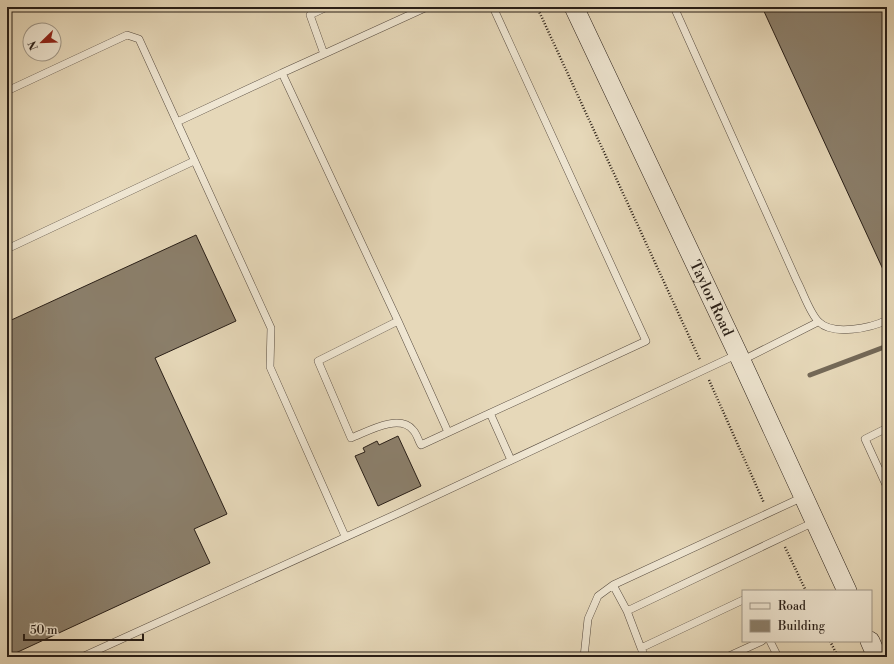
<svg xmlns="http://www.w3.org/2000/svg" width="894" height="664" font-family="'Libre Bodoni',serif">
	<style>
		.lines { fill: none; stroke-linecap: round; stroke-linejoin: round }
		.stream { stroke: #736857; stroke-width: 5 }
		.building { fill: #8b7f6b; stroke: #281e17 }
		.lane-casing { stroke: #584c40; stroke-width: 8 }
		.secondary-casing { stroke: #281e17; stroke-width: 20 }
		.path { stroke: #281e17; stroke-width: 2.5; stroke-dasharray: 1 2; stroke-linecap: butt }
		.lane { stroke: #efe6d2; stroke-width: 7 }
		.secondary { stroke: #efe6d2; stroke-width: 19 }
		.labels { text-anchor: middle; stroke-width: 3; stroke-linejoin: round; paint-order: stroke }
		.street-label { font-size: 15px; fill: #281e17; stroke: #efe6d2 }
	</style>
	<rect width="100%" height="100%" fill="#e6d8b9"/>
	<filter id="stains"><feTurbulence type="fractalNoise" baseFrequency=".005" numOctaves="4"/><feColorMatrix values="0 0 0 0 .2 0 0 0 0 .09 0 0 0 0 .02 0 0 0 .5 -.17"/></filter>
	<radialGradient id="worn" r=".72"><stop offset=".6" stop-color="#630" stop-opacity="0"/><stop offset="1" stop-color="#630" stop-opacity=".3"/></radialGradient>
	<g class="lines">
		<path class="stream" d="M810,375L887,346"/>
	</g>
	<path class="building" d="M762,7H887V278Z
		M196,235L236,321L155,358L227,514L194,529L210,563L7,657V322Z
		M398,436L421,486L378,506L355,456L365,452L363,448L377,441L379,445Z"/>
	<g class="lines">
		<defs>
			<path id="lane" d="M327,7L310,15L324,54L427,7
				M674,7L797,281C803,292 810,314 819,322C833,336 871,328 887,320
				M324,54L282,73L398,321L318,361L351,438C367,432 399,413 413,430C417,434 418,440 421,445L646,341L493,7
				M7,91L127,35L139,39L271,328L270,367L345,536
				M177,122L282,73
				M7,249L194,161
				M398,321L448,432
				M741,361L818,322
				M490,413L511,460
				M887,428L865,439L887,487
				M743,600L641,648L627,611L814,522
				M627,611L613,585L803,497
				M770,641L778,657
				M641,648L645,657
				M82,657L403,511L738,354
				M584,657L588,619L598,596L613,585
				M727,657L762,641"/>
			<g id="secondary">
				<path id="s1" d="M574,7L738,354L847,591"/>
				<path d="M870,641L877,657"/>
			</g>
		</defs>
		<use href="#lane" class="lane-casing"/>
		<use href="#secondary" class="secondary-casing"/>
		<path class="path" d="M537,7L700,360
			M709,380L764,503
			M785,547L806,591
			M830,641L838,657"/>
		<use href="#lane" class="lane"/>
		<use href="#secondary" class="secondary"/>
	</g>
	<g class="labels">
		<g class="street-label">
			<text dy="5" stroke="none"><textPath href="#s1" startOffset="322">Taylor Road</textPath></text>
		</g>
	</g>
	<rect width="894" height="664" fill="none" stroke="#e6d8b9" stroke-width="24"/>
	<rect x="8" y="8" width="878" height="648" fill="none" stroke="#281e17" stroke-width="2"/>
	<rect x="12" y="12" width="870" height="640" fill="none" stroke="#281e17"/>
	<rect x="742" y="590" width="130" height="52" fill="#efe6d2" stroke="#9f9687"/>
	<rect x="750" y="603" width="20" height="6" fill="#efe6d2" stroke="#9f9687"/>
	<text x="778" y="610" font-size="12" fill="#281e17">Road</text>
	<rect x="750" y="620" width="20" height="12" fill="#8b7f6b" stroke="#9f9687"/>
	<text x="778" y="630" font-size="12" fill="#281e17">Building</text>
	<g transform="translate(42 42) rotate(247)"><circle r="19" fill="#efe6d2" stroke="#9f9687"/>
	<path d="M0-3L7 15L0 10L-7 15Z" fill="#8f2418"/>
	<text y="-6" font-size="11" font-weight="bold" text-anchor="middle" fill="#281e17">N</text>
	</g>
	<path d="M24 634v6h119v-6" fill="none" stroke="#281e17" stroke-width="2"/>
	<text x="30" y="634" font-size="12" fill="#281e17" stroke="#efe6d2" stroke-width="3" paint-order="stroke">50 m</text>
	<rect width="100%" height="100%" filter="url(#stains)"/>
	<rect width="100%" height="100%" fill="url(#worn)"/>
</svg>
